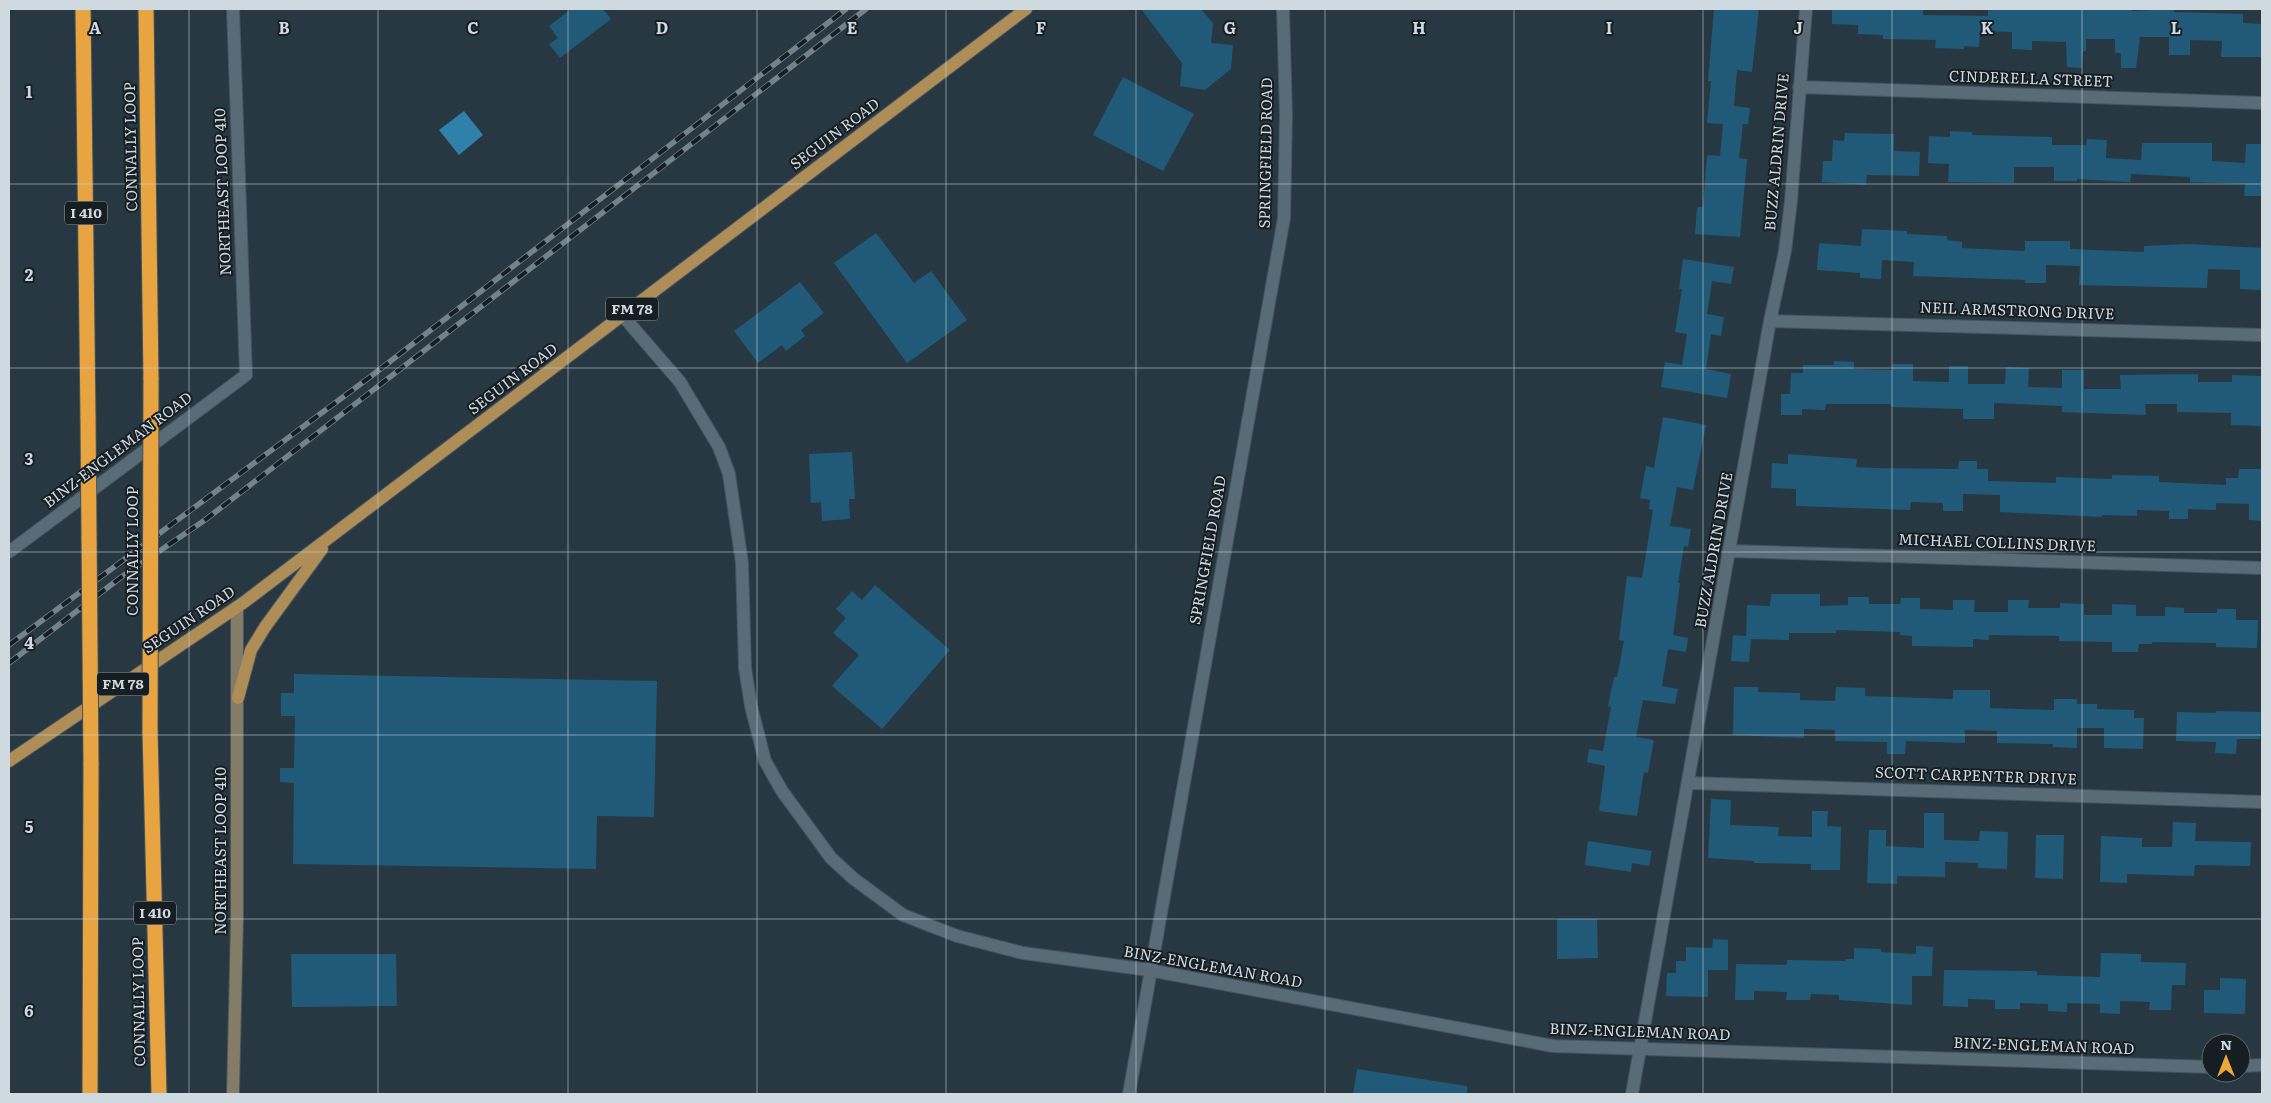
<svg xmlns="http://www.w3.org/2000/svg" width="2271" height="1103" font-family="Literata,serif">
	<style>
		.water { fill: #2f81ac }
		.building { fill: #215a78 }
		.lines { fill: none; stroke-linecap: round; stroke-linejoin: round }
		.minor-casing { stroke: #45535c; stroke-width: 14 }
		.tertiary-casing { stroke: #45535c; stroke-width: 14 }
		.secondary-casing { stroke: #45535c; stroke-width: 14 }
		.primary-casing { stroke: #45535c; stroke-width: 14 }
		.motorway-casing { stroke: #45535c; stroke-width: 17 }
		.minor { stroke: #596b77; stroke-width: 12 }
		.tertiary { stroke: #596b77; stroke-width: 12 }
		.secondary { stroke: #847c67; stroke-width: 12 }
		.primary { stroke: #ae8d57; stroke-width: 12 }
		.motorway { stroke: #e7a441; stroke-width: 15 }
		.rail-casing { stroke: #74828a; stroke-width: 5.5 }
		.rail { stroke: #171e23; stroke-width: 4; stroke-dasharray: 11; stroke-linecap: butt }
		.motorway-bridge-casing { stroke: #45535c; stroke-width: 17; stroke-linecap: butt }
		.motorway-bridge { stroke: #e7a441; stroke-width: 15 }
		.grid { fill: none; stroke: #cfd9e0; stroke-width: 1; stroke-opacity: 0.55 }
		.labels { text-anchor: middle; stroke-width: 4; stroke-linejoin: round; paint-order: stroke }
		.shield { fill: #171e23; stroke: #98a1a7; stroke-width: 1 }
		.shield-label { font-size: 14px; font-weight: bold; fill: #cfd9e0 }
		.street-label { font-size: 15px; fill: #cfd9e0; stroke: #171e23 }
		.grid-label { font-size: 16px; text-anchor: middle; font-weight: bold; fill: #cfd9e0; stroke: #171e23; stroke-width: 4; stroke-linejoin: round; paint-order: stroke }
	</style>
	<rect width="100%" height="100%" fill="#273842"/>
	<path class="water" d="M464,111L483,135L459,155L439,130Z"/>
	<path class="building" d="M571,9H603L611,19L560,58L549,44L558,38L549,26Z
		M1141,9H1201L1213,23L1211,43L1233,45L1231,69L1205,90L1180,86L1182,63Z
		M1714,9H1759L1752,72L1737,70L1734,106L1750,108L1748,124H1743L1739,158L1747,159L1740,237L1695,234L1697,207H1703L1707,155L1720,156L1723,124L1707,123L1711,81H1708Z
		M1832,9H1923V15L1988,16V9H2132V11L2174,9V12L2243,14V23L2262,24V57H2221L2222,41L2190,40V55H2169V37H2140L2136,68H2121V53H2115V39H2086V51H2083L2082,68L2067,67L2066,42L2032,41V50L2012,49V32L1980,31L1979,47L1964,46V49L1935,48L1936,40L1883,39V35L1858,34V25L1832,24Z
		M1123,77L1194,114L1163,171L1093,135Z
		M1950,131L1972,132V135L2052,137V145H2086L2087,139L2107,140L2106,158L2141,160L2142,143H2212V161L2245,163L2246,144H2262V196H2244L2245,184L2190,182V177L2131,174L2130,182L2077,179V181H2054V167H2014V183L1948,182L1949,164L1928,163L1929,136L1950,137Z
		M1845,133L1894,134V151L1920,152L1919,176L1867,175L1866,185L1822,182L1823,161H1832L1833,140L1844,141Z
		M1862,229L1907,231V234L1947,236V240L1962,242V248L2025,251V241H2070V249L2144,252V246L2189,244L2262,248V290L2240,289V270L2208,269L2207,288L2079,285L2080,266L2046,265V283H2025V280L1913,276L1914,262L1882,260L1881,279L1860,278V273L1817,270L1819,243L1861,246Z
		M876,233L914,283L931,271L967,320L907,363L834,263Z
		M1683,259L1734,267L1731,284L1712,281L1707,314L1724,317L1721,336L1711,334L1706,369L1731,374L1727,398L1661,387L1665,362L1682,365L1687,334L1675,332L1682,289H1679Z
		M800,282L824,313L801,330L805,336L786,351L782,345L758,363L734,331Z
		M1834,361L1854,362V369L1892,370V364H1913V381L1949,382V366H1968V384H2005L2006,367L2029,368L2028,387L2062,388V370H2084V389H2121L2120,375L2198,374V382H2232V375L2262,376V426L2231,425V413L2177,412V404H2145L2146,415L2062,412V406L1994,403V419H1963V409L1891,407V404H1826L1825,410L1802,409V415H1781V394H1790L1791,373H1803V365H1834Z
		M1663,417L1706,425L1693,490L1677,487L1670,526L1691,529L1688,547L1684,546L1678,583H1680L1673,635L1688,638L1686,652L1668,649L1662,686L1678,689L1675,704L1643,700L1636,737L1654,740L1648,773L1644,772L1637,816L1599,811L1605,766L1587,762L1589,749L1603,751L1611,707L1608,706L1614,677H1617L1624,641L1619,640L1627,576L1642,578L1653,510L1649,509L1650,500L1640,498L1646,466L1654,468Z
		M852,452L855,499H849L850,519L822,521L821,502L811,503L809,454Z
		M1788,454L1857,459L1856,467L1873,468L1958,469L1959,461H1977V469H1988V481L2056,483V477L2112,479V475L2159,476V482L2226,485V478H2238L2239,469H2262V521L2249,520V504L2216,503V510L2188,509V519H2169V511L2137,510V516L2102,515V517L2000,512V495L1963,494V511H1943V503L1911,502L1910,510L1796,506V489L1771,488L1772,463L1788,464Z
		M875,585L950,650L882,729L832,686L859,655L833,633L846,618L836,609L852,591L862,600Z
		M1771,594H1820V606L1848,605V597H1869V604H1900L1901,598H1920V609L1953,610V600H1975L1974,612H2008V600H2029L2028,608H2060V603L2084,604V615H2112V604L2136,605V616H2165V607L2184,608V613H2217V609H2236V620H2258L2257,648L2216,647V643L2152,642V644H2139L2138,652H2112V642L2059,641V636L1989,635V640L1973,639V647L1912,646V636L1900,635V632L1836,630V633H1789V640L1751,639L1749,662L1731,661L1733,635L1746,636L1747,605L1770,606Z
		M294,674L657,681L654,817L597,816L596,869L293,864L294,783L280,782V768H294L295,716H281V693H294Z
		M1734,687H1758V692L1800,693V700L1835,701L1836,687L1865,688V696L1953,699V690H1990V708L2054,710V699H2077V704H2097V709L2134,710V718H2144L2143,749L2104,748V728H2077V748L2053,747V744L1997,743V731L1965,730V743L1906,741L1905,754H1887V742L1835,741V730L1804,729V738L1733,735Z
		M2216,711L2261,712L2260,739H2237L2236,754L2215,753L2216,742L2176,741L2177,712L2216,713Z
		M1711,799L1731,800L1730,825L1779,827L1778,836L1812,837V811H1828L1827,826L1841,827L1840,870H1811V864L1754,863V861L1708,858Z
		M1924,813H1944V840L1979,841L1980,831L2008,832L2007,869L1978,868V863L1945,862V877L1897,876V884L1867,883L1869,830H1886V846L1924,848Z
		M2173,822L2196,823L2195,841L2251,842L2250,866L2195,865L2194,876L2127,874V883L2100,882L2101,836L2142,838V847H2172Z
		M2036,835H2064L2063,879L2035,878Z
		M1588,841L1652,851L1649,866L1632,863L1631,872L1585,865Z
		M1557,919H1597L1598,958L1557,959Z
		M1713,939L1728,940V970H1708V997L1666,996L1667,973H1676V961H1686V947L1712,948Z
		M1916,946L1933,947L1932,976H1912V1005L1839,1000V995L1811,994L1810,1000H1786L1787,992L1754,991V1000H1735L1736,964L1787,965V960L1845,961L1846,959H1854V948L1881,949V952L1916,954Z
		M2101,953L2141,954V962L2186,963L2185,985H2172L2171,1010H2149L2150,1002L2120,1001V1014L2100,1013V1004L2067,1003V1012L2048,1011V1004L2020,1003V1009H1995V1000L1968,999V1007L1943,1006L1944,970L2037,971V975L2100,977Z
		M291,954H396L397,1006L292,1007Z
		M2220,978L2246,979L2245,1014L2204,1013V990H2220Z
		M1357,1069L1467,1086V1094H1353Z"/>
	<g class="lines">
		<defs>
			<path id="minor" d="M1799,87L2262,103
				M1770,321L2262,335
				M1730,551L2262,568
				M1689,783L2262,802
				M1129,1094L1284,218L1286,115L1283,9
				M1632,1094L1770,321L1785,251L1791,201L1806,9"/>
			<path id="tertiary" d="M623,316L680,382L719,447L729,474L742,563L745,668L751,706L765,761L782,791L831,858L854,879L903,915L957,936L1023,953L1149,970L1553,1046L2211,1067
				M9,552L246,375L233,9
				M2241,1066L2262,1065"/>
			<path id="secondary" d="M233,1094L237,919V607"/>
			<path id="primary" d="M238,698L251,650L265,627L322,549
				M9,761L243,603L1026,9"/>
			<path id="motorway" d="M83,9L88,418
				M146,9L151,379
				M150,731L159,1094
				M90,1094L91,764"/>
		</defs>
		<use href="#minor" class="minor-casing"/>
		<use href="#tertiary" class="tertiary-casing"/>
		<use href="#secondary" class="secondary-casing"/>
		<use href="#primary" class="primary-casing"/>
		<use href="#motorway" class="motorway-casing"/>
		<use href="#minor" class="minor"/>
		<use href="#tertiary" class="tertiary"/>
		<use href="#secondary" class="secondary"/>
		<use href="#primary" class="primary"/>
		<use href="#motorway" class="motorway"/>
		<defs>
			<path id="rail" d="M9,645L370,377L846,9
				M9,663L120,578L205,520L866,9"/>
		</defs>
		<use href="#rail" class="rail-casing"/>
		<use href="#rail" class="rail"/>
		<defs>
			<path id="motorway-bridge" d="M88,418L91,764
				M150,731L151,379"/>
		</defs>
		<use href="#motorway-bridge" class="motorway-bridge-casing"/>
		<use href="#motorway-bridge" class="motorway-bridge"/>
	</g>
	<path class="grid" d="M189,9V1094M378,9V1094M568,9V1094M757,9V1094M946,9V1094M1136,9V1094M1325,9V1094M1514,9V1094M1703,9V1094M1892,9V1094M2082,9V1094M9,184H2262M9,368H2262M9,552H2262M9,735H2262M9,919H2262"/>
	<g class="labels">
		<g class="shield">
			<rect x="65" y="201.5" width="42" height="23" rx="4"/>
			<rect x="606" y="297.5" width="52" height="23" rx="4"/>
			<rect x="97" y="672.5" width="52" height="23" rx="4"/>
			<rect x="134" y="901.5" width="42" height="23" rx="4"/>
		</g>
		<g class="shield-label">
			<text x="86" y="218">I 410</text>
			<text x="632" y="314">FM 78</text>
			<text x="123" y="689">FM 78</text>
			<text x="155" y="918">I 410</text>
		</g>
		<g class="street-label">
			<text transform="translate(2031 79) rotate(2)" y="5">CINDERELLA STREET</text>
			<text transform="translate(835 134) rotate(-37)" y="5">SEGUIN ROAD</text>
			<text transform="translate(131 147) rotate(-91)" y="5">CONNALLY LOOP</text>
			<text transform="translate(1777 152) rotate(-85)" y="5">BUZZ ALDRIN DRIVE</text>
			<text transform="translate(1266 153) rotate(-89)" y="5">SPRINGFIELD ROAD</text>
			<text transform="translate(223 192) rotate(-92)" y="5">NORTHEAST LOOP 410</text>
			<text transform="translate(2017 311) rotate(2)" y="5">NEIL ARMSTRONG DRIVE</text>
			<text transform="translate(513 379) rotate(-37)" y="5">SEGUIN ROAD</text>
			<text transform="translate(118 450) rotate(-37)" y="5">BINZ-ENGLEMAN ROAD</text>
			<text transform="translate(1997 543) rotate(2)" y="5">MICHAEL COLLINS DRIVE</text>
			<text transform="translate(1208 550) rotate(-80)" y="5">SPRINGFIELD ROAD</text>
			<text transform="translate(1714 550) rotate(-80)" y="5">BUZZ ALDRIN DRIVE</text>
			<text transform="translate(133 551) rotate(-90)" y="5">CONNALLY LOOP</text>
			<text transform="translate(189 620) rotate(-34)" y="5">SEGUIN ROAD</text>
			<text transform="translate(1976 776) rotate(2)" y="5">SCOTT CARPENTER DRIVE</text>
			<text transform="translate(221 851) rotate(-90)" y="5">NORTHEAST LOOP 410</text>
			<text transform="translate(1213 967) rotate(10)" y="5">BINZ-ENGLEMAN ROAD</text>
			<text transform="translate(139 1002) rotate(-91)" y="5">CONNALLY LOOP</text>
			<text transform="translate(1640 1032) rotate(2)" y="5">BINZ-ENGLEMAN ROAD</text>
			<text transform="translate(2044 1046) rotate(2)" y="5">BINZ-ENGLEMAN ROAD</text>
		</g>
	</g>
	<g class="grid-label">
		<text x="95" y="34">A</text>
		<text x="284" y="34">B</text>
		<text x="473" y="34">C</text>
		<text x="662" y="34">D</text>
		<text x="852" y="34">E</text>
		<text x="1041" y="34">F</text>
		<text x="1230" y="34">G</text>
		<text x="1419" y="34">H</text>
		<text x="1609" y="34">I</text>
		<text x="1798" y="34">J</text>
		<text x="1987" y="34">K</text>
		<text x="2176" y="34">L</text>
		<text x="29" y="98">1</text>
		<text x="29" y="281">2</text>
		<text x="29" y="465">3</text>
		<text x="29" y="649">4</text>
		<text x="29" y="833">5</text>
		<text x="29" y="1017">6</text>
	</g>
	<rect width="2271" height="1103" fill="none" stroke="#cfd9e0" stroke-width="20"/>
	<g transform="translate(2226 1058)"><circle r="24" fill="#171e23" stroke="#61696f"/>
	<path d="M0-4L9 19L0 12L-9 19Z" fill="#eea73d"/>
	<text y="-8" font-size="14" font-weight="bold" text-anchor="middle" fill="#cfd9e0">N</text>
	</g>
</svg>
